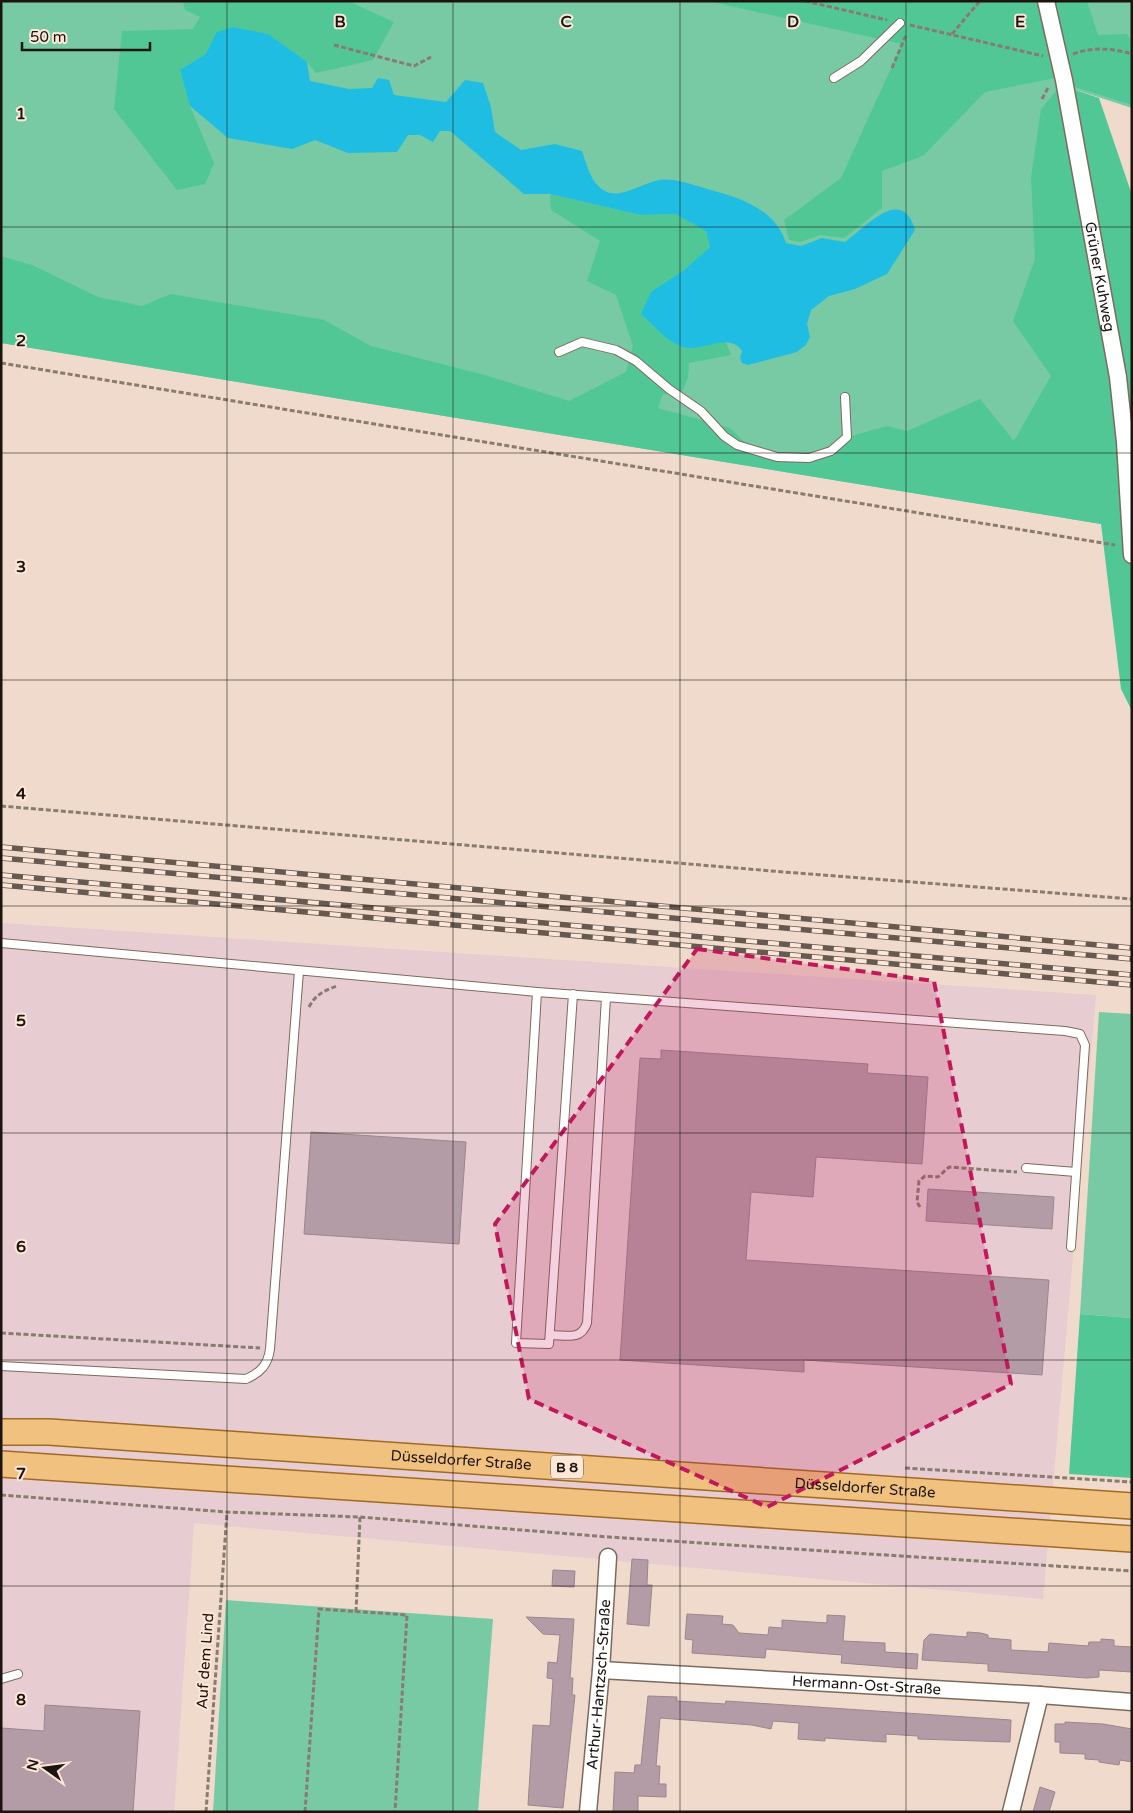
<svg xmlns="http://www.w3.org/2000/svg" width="1133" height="1813" font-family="'Varela Round',sans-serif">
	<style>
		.industrial { fill: #e7cdd1 }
		.green { fill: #77caa4 }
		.forest { fill: #51c796 }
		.water { fill: #20bde3 }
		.building { fill: #b49ca6; stroke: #9b858f }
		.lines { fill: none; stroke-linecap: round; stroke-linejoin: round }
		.lane-casing { stroke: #7d6a5d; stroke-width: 10 }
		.street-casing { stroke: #7d6a5d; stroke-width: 19 }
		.primary-casing { stroke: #a16a22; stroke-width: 28 }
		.path { stroke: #897b70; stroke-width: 3; stroke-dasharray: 5 2.5; stroke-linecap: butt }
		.lane { stroke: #fff; stroke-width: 8 }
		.street { stroke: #fff; stroke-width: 16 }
		.primary { stroke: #f1c180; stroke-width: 25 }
		.rail-casing { stroke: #655950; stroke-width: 5.5 }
		.rail { stroke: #fde7d8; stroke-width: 4; stroke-dasharray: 11; stroke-linecap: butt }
		.marked { fill: #c2185b; fill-opacity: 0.2; stroke: #c2185b; stroke-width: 4; stroke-dasharray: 10 6; stroke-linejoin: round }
		.grid { fill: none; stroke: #1c140f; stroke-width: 1; stroke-opacity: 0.55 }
		.labels { text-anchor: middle; stroke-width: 4; stroke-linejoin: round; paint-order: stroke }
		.shield { fill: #fde7d8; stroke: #60534b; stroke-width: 1 }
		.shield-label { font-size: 14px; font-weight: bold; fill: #1c140f }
		.street-label { font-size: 15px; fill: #1c140f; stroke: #fde7d8 }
		.grid-label { font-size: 16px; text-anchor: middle; font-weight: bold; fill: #1c140f; stroke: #fde7d8; stroke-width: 4; stroke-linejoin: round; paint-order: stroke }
	</style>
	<rect width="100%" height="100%" fill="#efdacb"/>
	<path class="industrial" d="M1,923L1096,995L1043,1599L194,1523L174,1812H1Z"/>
	<path class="green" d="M1,1H1132V108L1061,85L1101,524L1,343Z
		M1099,1012L1132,1014V1318L1080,1314Z
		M226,1600L493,1619L478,1812H213Z"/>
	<path class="forest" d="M183,1H348L394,22L373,60L316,73L307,62L216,33L206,54L180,70L190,106L214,163L205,184L177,190L114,109L122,31L193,29L200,17L185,10Z
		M708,1H1043L1060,77L985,92L923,156L882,171V208L844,238L820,235L800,242L789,240L784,220L841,178L902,44Z
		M1051,1H1087L1098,35L1127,34L1132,44V105L1069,85Z
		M1061,85L1099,98L1132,195V711L1121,689L1101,524L1,343V256L32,265L98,297L142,306L171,294L324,320L371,346L485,375L569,401L626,372L633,346L616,295L587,281L600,241L551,210L550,194L641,215L675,214L706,231L710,247L683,271L724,337L731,355L689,363L688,377L681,395L663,394L658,408L730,428L759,456L807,463L852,436L887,426L907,431L980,399L1014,441L1051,376L1013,321L1035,259L1031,177L1041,109Z
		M1080,1314L1132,1318V1478L1069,1474Z"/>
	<path class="water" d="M232,27L268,34L307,62L310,81L349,89L372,88L378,78L389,80L394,95L446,102L465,80L483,83L491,107L495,132L521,150L555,144L582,151C587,165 591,185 607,192C622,198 643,183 659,180C673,178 690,184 704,188C736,197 775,207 786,243L801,246L822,238L845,242C865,228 902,184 915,230L887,274L855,289L829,296L811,310L807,324L810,337L806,345L797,352L748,365L742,363L740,358L742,351C732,334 706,348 692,348C672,349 655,326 641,314L651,292L683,271L710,247L706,231L675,214L641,215L550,194H524L450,131H440L433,142L420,135H408L397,152L348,153L315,140L292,149L228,138L190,106L180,70L206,54L216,33Z"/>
	<path class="building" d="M661,1050L868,1064L867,1073L928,1077L922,1164L816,1157L813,1197L751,1192L746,1260L1049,1280L1042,1375L804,1360V1372L620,1360L640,1058L661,1059Z
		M311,1132L466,1142L459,1244L304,1234Z
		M928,1189L1054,1197L1052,1229L926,1221Z
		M632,1559L648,1560L647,1585H652L649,1626L627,1624Z
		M553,1570L575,1571L574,1587L552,1586Z
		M687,1614L723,1616L722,1624L733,1625L739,1633L768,1635L769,1627L782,1628V1620L827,1623V1615L845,1616L843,1641L885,1643V1652L918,1654L917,1669L841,1663L842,1655L766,1649L765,1658L692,1653L693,1640L685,1639Z
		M526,1617L574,1619L570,1678H573L572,1695H575L563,1808L528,1805L533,1725L550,1726L553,1679L547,1678L548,1662L557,1663L560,1635L543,1634Z
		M967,1632L981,1633L988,1635V1638L1011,1640V1650L1048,1652L1049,1643L1088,1646L1089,1642H1101V1639L1114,1640V1646L1132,1647V1672L1099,1670V1677L1087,1678L988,1671V1664L922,1660L924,1640L930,1634L967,1637Z
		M648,1696L677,1697V1701L725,1704L726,1701L1011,1720L1010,1742L918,1739V1736L886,1734V1742L825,1738V1741L798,1739L799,1723L773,1721L771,1729L752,1725L660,1718L656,1766H660L659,1784H666V1797L638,1796V1812H613L615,1772L634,1773L635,1765H641Z
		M45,1705L140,1711L133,1812H1V1728L44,1731Z
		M1065,1722L1103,1724L1132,1729V1762L1120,1760L1119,1765L1099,1762V1760L1085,1759V1754L1060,1753V1742H1055V1724H1065Z
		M1040,1787L1055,1792L1049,1812H1033Z"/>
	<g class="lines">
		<defs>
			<path id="lane" d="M834,78L861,61L900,23
				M559,352L582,342L616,350L636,361L669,389L701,411L724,436L737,445L777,457L809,458L831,451L847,437L845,397
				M1,943L537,992L1065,1031L1080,1034L1085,1045L1071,1247
				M537,992L516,1343L549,1344L573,994
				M1026,1168L1076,1172
				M550,1335C566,1335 581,1341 587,1323L606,997
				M1,1366L246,1379C260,1373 268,1365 270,1349L299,971
				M1,1679L18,1674"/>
			<g id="street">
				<path id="s1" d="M1046,1L1064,80L1118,377L1125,442L1132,555"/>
				<path id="s2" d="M601,1670L1040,1695L1132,1702"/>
				<path id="s3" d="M588,1812L601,1670L608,1557"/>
				<path d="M1011,1812L1040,1695"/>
			</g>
			<g id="primary">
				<path id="s4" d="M1,1432H49L1132,1506"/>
				<path d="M1,1464L1132,1539"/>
			</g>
		</defs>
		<use href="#lane" class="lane-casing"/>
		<use href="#street" class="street-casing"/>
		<use href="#primary" class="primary-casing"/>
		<path class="path" d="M805,1L887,20
			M910,25L1043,56
			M952,34L980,1
			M334,45L414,66L431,57
			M1073,54C1092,47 1112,48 1132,54
			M892,68L906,35
			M1042,99L1049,86
			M1,363L1115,545
			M1,806L784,872L1132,899
			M309,1007C315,995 325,990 337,986
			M920,1207L917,1202L919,1181L925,1176L938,1177L949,1167L1017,1172
			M1,1333L260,1348
			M905,1468L1132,1482
			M1,1495L227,1512L360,1517L609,1537L1132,1571
			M356,1612L360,1517
			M206,1812L227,1512
			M305,1812L319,1609L407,1615L395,1812"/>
		<use href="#lane" class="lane"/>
		<use href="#street" class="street"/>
		<use href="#primary" class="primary"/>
		<defs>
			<path id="rail" d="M1,847L1132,948
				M1,858L1132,959
				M1,875L1132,975
				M1,885L1132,985"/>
		</defs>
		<use href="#rail" class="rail-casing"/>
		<use href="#rail" class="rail"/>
	</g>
	<path class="marked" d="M697,949L934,981L1011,1384L767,1507L529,1399L495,1224Z"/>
	<path class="grid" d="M227,1V1812M453,1V1812M680,1V1812M906,1V1812M1,227H1132M1,453H1132M1,680H1132M1,906H1132M1,1133H1132M1,1360H1132M1,1586H1132"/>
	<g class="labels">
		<rect class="shield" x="551" y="1455.5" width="32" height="23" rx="4"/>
		<g class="shield-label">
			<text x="567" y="1472">B 8</text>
		</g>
		<g class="street-label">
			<text dy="5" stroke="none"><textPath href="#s1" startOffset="281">Grüner Kuhweg</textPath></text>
			<text dy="5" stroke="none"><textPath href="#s4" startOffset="461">Düsseldorfer Straße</textPath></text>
			<text dy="5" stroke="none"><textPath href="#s4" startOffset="866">Düsseldorfer Straße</textPath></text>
			<text transform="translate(205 1661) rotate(-86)" y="5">Auf dem Lind</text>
			<text dy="5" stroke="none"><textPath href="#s3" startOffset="128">Arthur-Hantzsch-Straße</textPath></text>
			<text dy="5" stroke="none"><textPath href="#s2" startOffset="266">Hermann-Ost-Straße</textPath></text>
		</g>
	</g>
	<g class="grid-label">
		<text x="340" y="27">B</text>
		<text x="566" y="27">C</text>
		<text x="793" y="27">D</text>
		<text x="1020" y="27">E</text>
		<text x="21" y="119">1</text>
		<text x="21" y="346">2</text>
		<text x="21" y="572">3</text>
		<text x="21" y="799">4</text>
		<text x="21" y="1026">5</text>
		<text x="21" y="1252">6</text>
		<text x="21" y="1479">7</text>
		<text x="21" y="1705">8</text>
	</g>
	<rect width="1133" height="1813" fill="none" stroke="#1c140f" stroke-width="5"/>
	<g transform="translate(45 1768) rotate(284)" stroke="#fde7d8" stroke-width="4" paint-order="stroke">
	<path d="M0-4L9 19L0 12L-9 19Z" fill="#1c140f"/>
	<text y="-8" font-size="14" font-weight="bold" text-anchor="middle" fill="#1c140f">N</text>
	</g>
	<path d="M22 42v8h128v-8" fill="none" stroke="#1c140f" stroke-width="2.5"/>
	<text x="30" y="42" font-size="15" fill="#1c140f" stroke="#fde7d8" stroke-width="4" paint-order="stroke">50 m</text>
</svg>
